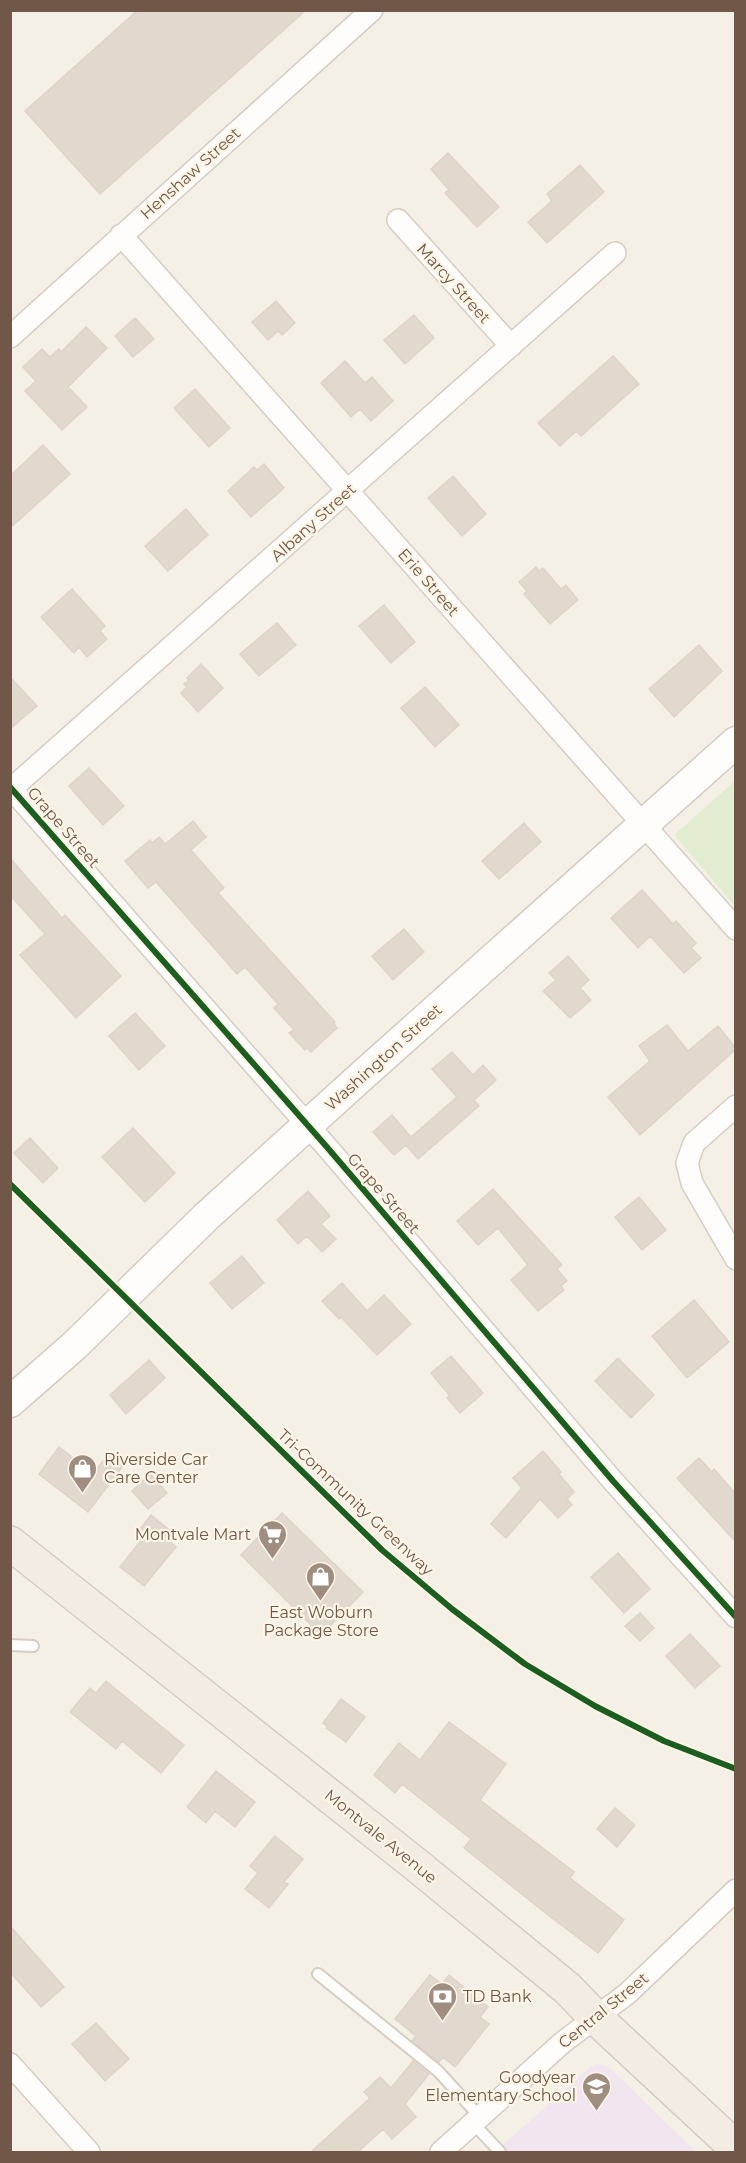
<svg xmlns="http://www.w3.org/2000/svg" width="746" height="2163" font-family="Montserrat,sans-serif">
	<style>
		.education { fill: #f1e6ef }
		.green { fill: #e1ecd1 }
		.building { fill: #e1d8ce; stroke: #ded3c9; stroke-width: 1.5 }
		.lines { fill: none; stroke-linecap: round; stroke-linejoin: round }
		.lane-casing { stroke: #d6cdc5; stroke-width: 14 }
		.street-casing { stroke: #d6cdc5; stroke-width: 24 }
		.secondary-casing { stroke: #d6ccc3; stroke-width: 33 }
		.primary-casing { stroke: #d4cbc4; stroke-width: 36 }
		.lane { stroke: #fefdfb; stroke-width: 10 }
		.street { stroke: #fefdfb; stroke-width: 21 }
		.secondary { stroke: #fefdfb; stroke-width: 30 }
		.primary { stroke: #f2ece3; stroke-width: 33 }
		.cycleway-casing { stroke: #fff5e6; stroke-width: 10 }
		.cycleway { stroke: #1b5e20; stroke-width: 6 }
		.labels { text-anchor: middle; stroke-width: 4.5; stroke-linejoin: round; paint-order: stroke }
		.street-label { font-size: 16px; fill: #715748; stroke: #fff5e6 }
		.poi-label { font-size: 16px; fill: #715748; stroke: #fff5e6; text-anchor: start }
	</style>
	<rect width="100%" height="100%" fill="#f5f0e6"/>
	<path class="education" d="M596,2064L603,2065L612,2070L696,2152H495L589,2068Z"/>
	<path class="green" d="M735,781V906L674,835Z"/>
	<path class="building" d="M138,10H306L100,194L25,111Z
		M448,153L499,207L477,227L445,193L449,190L431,169Z
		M580,165L604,192L547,243L528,222L552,201L547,194Z
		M276,301L295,323L282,335L278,331L268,340L252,322Z
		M414,315L434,338L405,364L384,340Z
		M135,318L154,339L133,357L115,336Z
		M86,327L107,348L68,387L87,407L62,430L25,391L36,381L23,367L42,349L50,357L59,349L61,352Z
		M613,356L639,384L581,436L576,431L560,446L538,423Z
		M345,361L365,383L372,377L393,401L371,421L360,409L351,417L321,383Z
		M195,389L230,428L209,447L174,408Z
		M43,445L70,474L10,528V476Z
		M264,464L284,488L251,517L228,491L254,467L257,470Z
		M453,476L486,514L462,536L428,498Z
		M186,509L208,535L168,571L145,546Z
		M536,567L539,571L543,568L561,589L566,585L578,600L550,624L524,594L527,591L519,582Z
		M72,589L105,626L100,631L107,639L87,657L79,647L74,653L41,617Z
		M384,605L415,642L391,663L359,626Z
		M277,623L296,645L259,676L240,654Z
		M699,645L722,671L674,717L649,689Z
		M201,664L223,688L198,712L181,693L187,687L184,684L189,680L187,678Z
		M10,677L37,706L10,729Z
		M425,687L459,725L435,747L401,708Z
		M89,768L124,806L103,825L69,786Z
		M193,821L206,837L191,850L224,888L218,893L335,1022L334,1024L337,1028L311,1052L307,1048L305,1050L289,1033L294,1030L274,1008L278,1004L245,967L237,974L156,882L148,888L125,861L150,840L152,843L159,837L165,844Z
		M524,823L541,842L499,879L482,861Z
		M10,858L62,918L65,915L121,976L76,1018L20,955L45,934L10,895Z
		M642,890L673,924L676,921L696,943L691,948L701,958L684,973L650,936L638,948L611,918Z
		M404,929L424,952L393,980L372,956Z
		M568,956L589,980L580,988L591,1000L570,1018L543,991L556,980L549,973Z
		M135,1013L165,1046L139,1070L109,1036Z
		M667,1025L688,1051L718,1026L735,1047V1050L640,1135L608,1097L650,1061L639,1046Z
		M452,1052L473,1075L483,1065L496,1080L474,1100L479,1106L418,1159L406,1145L394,1155L373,1132L392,1115L411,1137L457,1097L432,1069Z
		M133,1128L175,1173L145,1202L102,1157Z
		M30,1138L58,1168L43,1183L14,1153Z
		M493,1189L562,1265L557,1269L567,1281L561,1286L564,1290L538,1311L511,1280L528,1265L498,1228L478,1245L457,1221Z
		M308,1191L330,1216L321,1224L336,1239L322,1252L307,1236L298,1244L277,1220Z
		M639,1197L666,1230L642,1250L615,1217Z
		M242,1256L264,1283L232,1309L210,1283Z
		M342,1283L367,1311L384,1295L411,1324L377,1355L341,1317L339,1319L322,1301Z
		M694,1300L729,1342L687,1378L652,1336Z
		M451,1356L483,1393L460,1413L447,1398L450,1396L431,1373Z
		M618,1358L654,1395L631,1418L595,1381Z
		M149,1360L165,1378L126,1414L110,1395Z
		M59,1447L93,1473L108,1455L123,1466L88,1512L39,1474Z
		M543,1451L561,1472L559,1474L574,1492L567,1499L572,1505L558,1518L540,1499L506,1538L491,1524L522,1488L513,1478Z
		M699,1458L712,1472L714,1469L735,1493V1541L677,1478Z
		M150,1474L167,1493L148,1509L132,1491Z
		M282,1513L363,1592L321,1635L241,1555Z
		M151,1515L173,1533L168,1540L176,1547L144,1586L120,1567L143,1538L137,1533Z
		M618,1553L650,1589L624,1613L591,1577Z
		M640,1613L654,1628L640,1641L625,1626Z
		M690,1634L720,1666L695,1688L666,1656Z
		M106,1681L184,1745L161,1773L122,1741L116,1749L70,1712L90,1688L96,1693Z
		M341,1699L365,1717L346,1742L326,1728L327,1726L323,1723Z
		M449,1722L506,1764L480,1800L574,1872L570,1878L624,1920L598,1953L543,1911L464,1848L471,1839L402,1784L395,1793L374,1775L399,1743L420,1760Z
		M216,1771L255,1802L235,1827L215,1811L206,1823L187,1807Z
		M615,1808L635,1825L617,1847L597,1829Z
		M275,1836L303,1859L284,1882L288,1884L269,1908L245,1889L258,1873L250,1866Z
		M10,1926L64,1987L41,2007L10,1972Z
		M430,1975L442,1984L449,1975L488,2007L480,2017L489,2024L455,2067L443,2057L439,2062L412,2041L416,2036L395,2019Z
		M96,2023L129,2059L105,2081L72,2044Z
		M413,2061L429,2074L405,2104L416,2117L392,2139L383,2129L358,2152H311L370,2098L364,2092L380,2077L391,2088Z"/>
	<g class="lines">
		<defs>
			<path id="lane" d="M10,1645L33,1646
				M318,1974L438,2071L480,2117
				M473,2123L500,2152"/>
			<path id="street" d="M398,220L511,346
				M121,235L736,929
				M10,337L372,10
				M10,787L326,1146L613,1481L736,1617
				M10,790L615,253
				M736,1106L694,1143L687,1163L692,1183L736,1259
				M10,2064L89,2152
				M441,2152L562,2043L628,1993L736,1890"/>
			<path id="secondary" d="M10,1402L74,1346L207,1216L364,1074L736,742"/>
			<path id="primary" d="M10,1543L414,1863L567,1988L596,2018L736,2148"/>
		</defs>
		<use href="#lane" class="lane-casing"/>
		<use href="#street" class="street-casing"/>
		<use href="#secondary" class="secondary-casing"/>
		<use href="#primary" class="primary-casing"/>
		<use href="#lane" class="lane"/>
		<use href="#street" class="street"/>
		<use href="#secondary" class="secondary"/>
		<use href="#primary" class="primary"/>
		<defs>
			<path id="cycleway" d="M10,787L326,1146L613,1481L736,1617
				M10,1184L382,1550L452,1609L525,1664L595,1706L664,1741L736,1769"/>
		</defs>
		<use href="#cycleway" class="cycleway-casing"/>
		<use href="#cycleway" class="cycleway"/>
	</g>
	<defs>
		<symbol id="shop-pin" viewBox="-11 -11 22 30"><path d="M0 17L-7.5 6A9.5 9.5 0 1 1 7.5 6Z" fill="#9f8d7f" stroke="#fff5e6"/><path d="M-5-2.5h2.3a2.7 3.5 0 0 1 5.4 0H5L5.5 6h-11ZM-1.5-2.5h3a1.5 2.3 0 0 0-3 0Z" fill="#fff"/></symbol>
		<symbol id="supermarket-pin" viewBox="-11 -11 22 30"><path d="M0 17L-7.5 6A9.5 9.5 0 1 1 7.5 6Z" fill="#9f8d7f" stroke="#fff5e6"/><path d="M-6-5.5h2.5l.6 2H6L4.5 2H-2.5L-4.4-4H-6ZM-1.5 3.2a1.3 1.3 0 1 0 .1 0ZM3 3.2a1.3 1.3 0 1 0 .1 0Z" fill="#fff"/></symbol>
		<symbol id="bank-pin" viewBox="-11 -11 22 30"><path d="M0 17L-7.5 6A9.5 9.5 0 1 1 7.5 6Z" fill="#9f8d7f" stroke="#fff5e6"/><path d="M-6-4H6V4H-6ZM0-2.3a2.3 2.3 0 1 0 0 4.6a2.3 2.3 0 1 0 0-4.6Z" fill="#fff"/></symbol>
		<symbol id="school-pin" viewBox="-11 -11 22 30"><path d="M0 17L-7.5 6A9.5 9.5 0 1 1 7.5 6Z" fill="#9f8d7f" stroke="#fff5e6"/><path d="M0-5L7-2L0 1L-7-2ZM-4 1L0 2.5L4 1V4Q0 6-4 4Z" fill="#fff"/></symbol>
	</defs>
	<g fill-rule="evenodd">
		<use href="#shop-pin" x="66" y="1452" width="33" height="45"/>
		<use href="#supermarket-pin" x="256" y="1518" width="33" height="45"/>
		<use href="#shop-pin" x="304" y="1560" width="33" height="45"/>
		<use href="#bank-pin" x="426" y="1980" width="33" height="45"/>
		<use href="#school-pin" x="580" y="2070" width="33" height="45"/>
	</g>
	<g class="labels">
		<g class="street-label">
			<text transform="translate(190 173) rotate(-42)" y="6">Henshaw Street</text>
			<text transform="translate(454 283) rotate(48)" y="6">Marcy Street</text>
			<text transform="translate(313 522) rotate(-42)" y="6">Albany Street</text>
			<text transform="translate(429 582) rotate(49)" y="6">Erie Street</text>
			<text transform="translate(64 827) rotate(49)" y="6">Grape Street</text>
			<text transform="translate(383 1057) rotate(-42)" y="6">Washington Street</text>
			<text transform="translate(384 1193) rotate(49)" y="6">Grape Street</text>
			<text transform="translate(356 1502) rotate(43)" y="6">Tri-Community Greenway</text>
			<text transform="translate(381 1836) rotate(39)" y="6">Montvale Avenue</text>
			<text transform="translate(603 2010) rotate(-39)" y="6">Central Street</text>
		</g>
		<g class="poi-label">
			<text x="104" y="1465">Riverside Car<tspan x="104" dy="18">Care Center</tspan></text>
			<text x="251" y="1540" text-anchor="end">Montvale Mart</text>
			<text x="321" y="1618" text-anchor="middle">East Woburn<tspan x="321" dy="18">Package Store</tspan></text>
			<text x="463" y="2002">TD Bank</text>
			<text x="576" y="2083" text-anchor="end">Goodyear<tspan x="576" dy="18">Elementary School</tspan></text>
		</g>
	</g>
	<rect width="746" height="2163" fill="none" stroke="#715748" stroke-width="24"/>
</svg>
